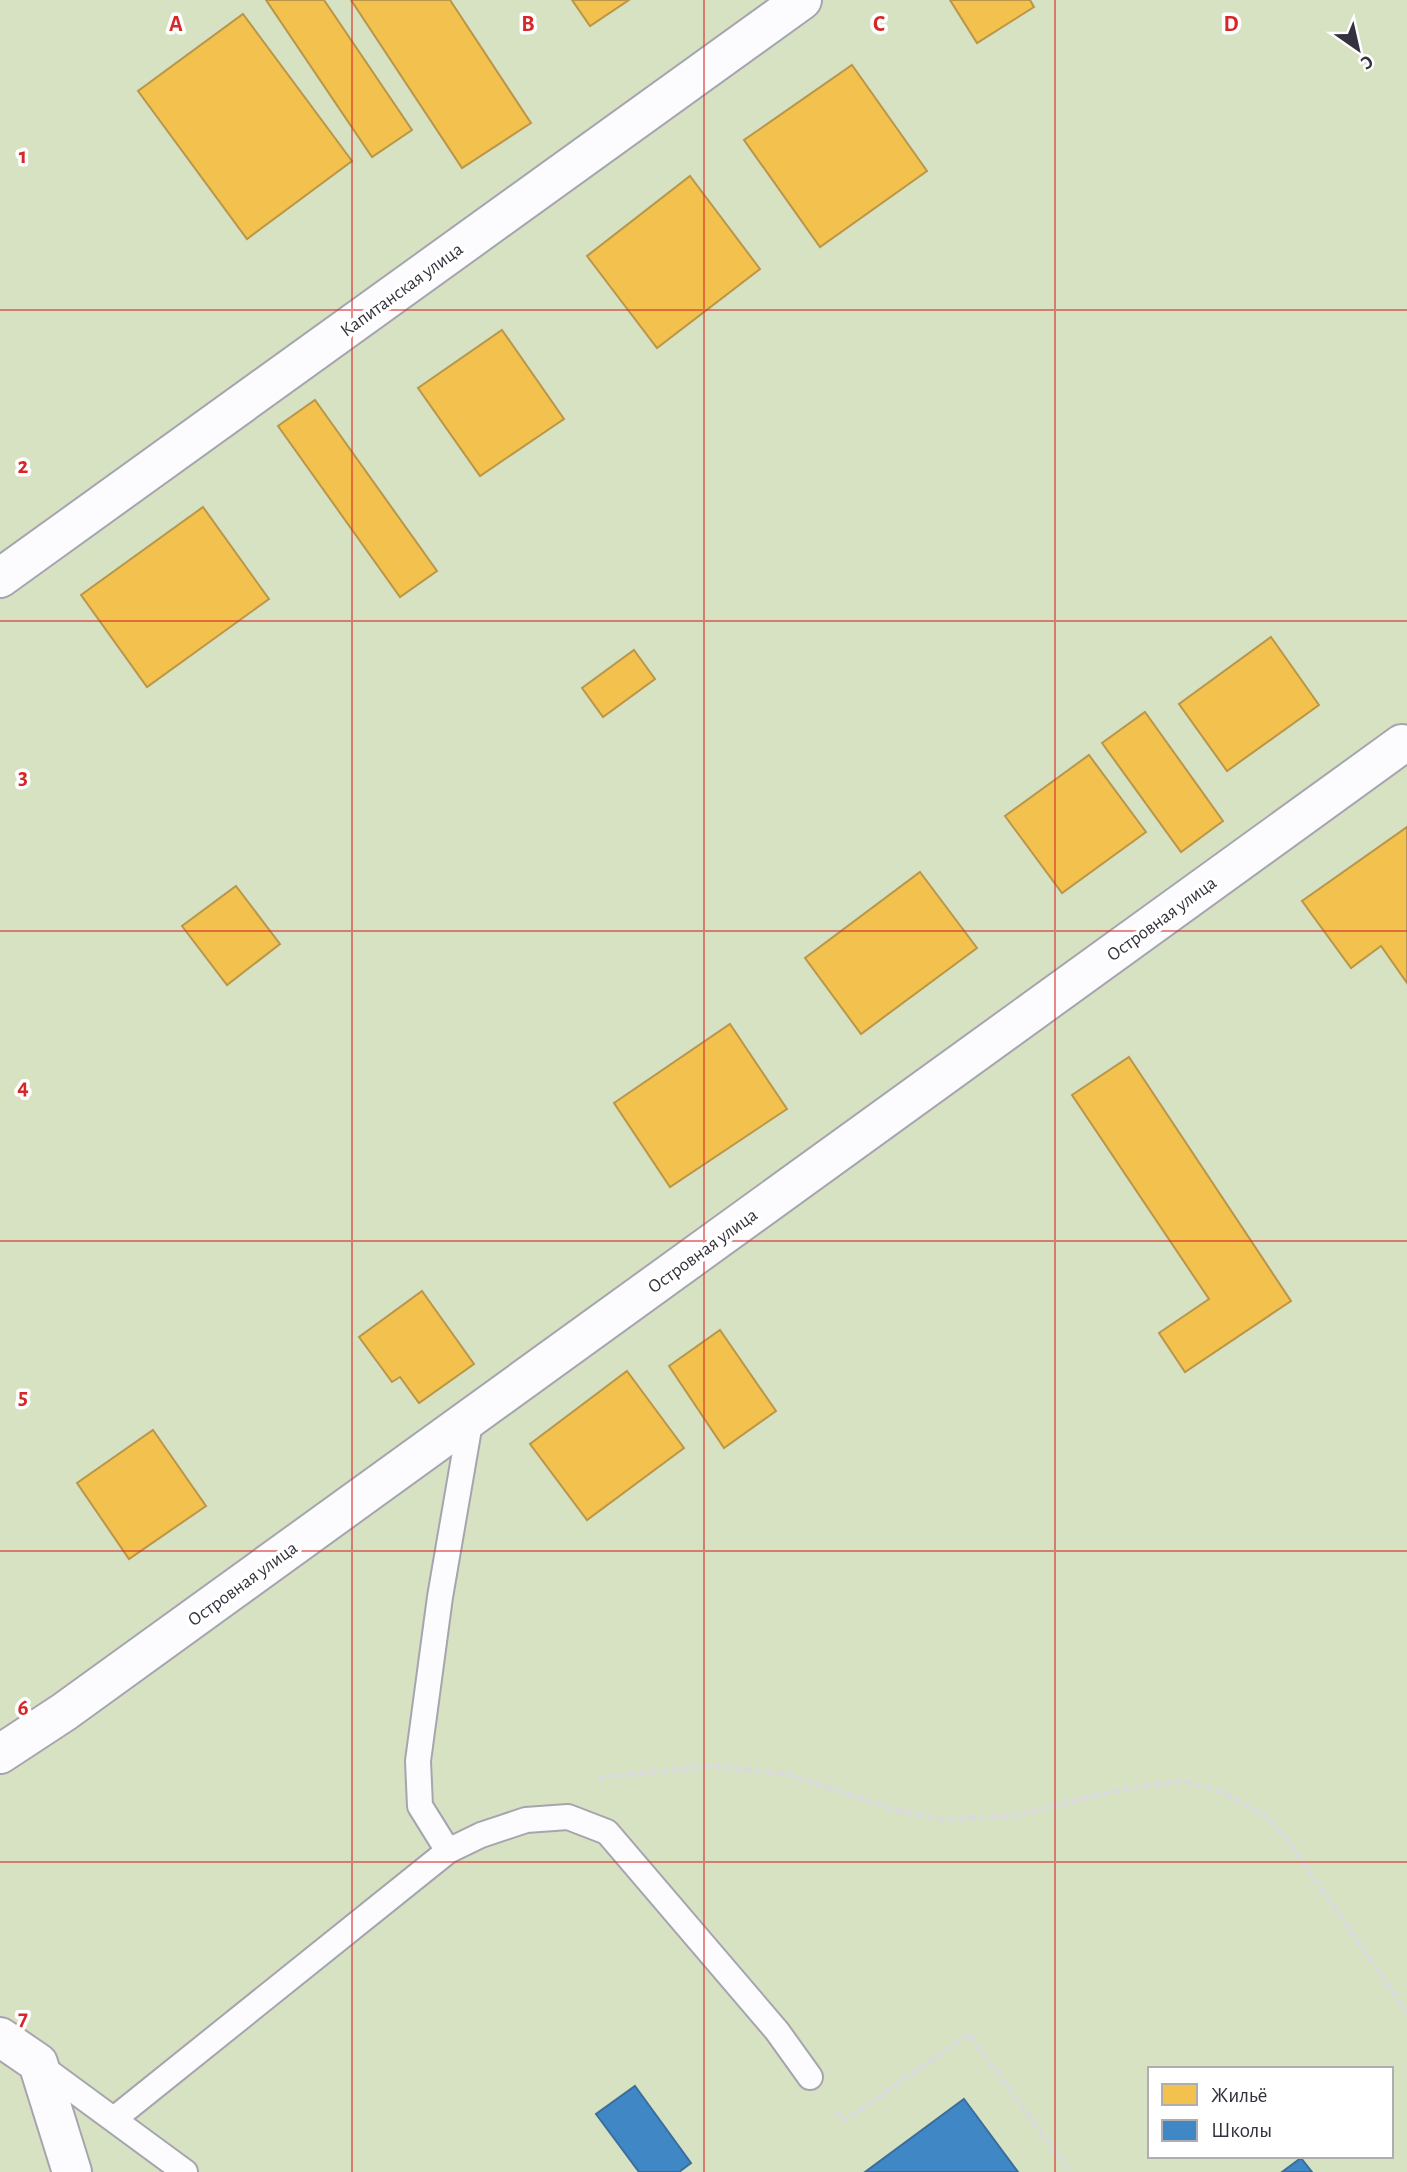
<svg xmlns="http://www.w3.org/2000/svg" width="1407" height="2172" font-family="'Alegreya Sans',sans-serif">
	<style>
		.green { fill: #d7e2c2; fill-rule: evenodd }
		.homes { fill: #f2c14e; stroke: #b9964a; stroke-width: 2 }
		.schools { fill: #3f88c5; stroke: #3c6e9d; stroke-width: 2 }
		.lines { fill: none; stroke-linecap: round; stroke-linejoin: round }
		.lane-casing { stroke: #a6a4af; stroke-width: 28 }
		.street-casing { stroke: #a6a4af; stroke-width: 42 }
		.path { stroke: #dadade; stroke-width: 4.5; stroke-dasharray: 7 3.5; stroke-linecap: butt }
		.lane { stroke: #fcfcfe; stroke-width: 24 }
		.street { stroke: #fcfcfe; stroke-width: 38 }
		.grid { fill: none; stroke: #d62828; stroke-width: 2; stroke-opacity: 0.55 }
		.labels { text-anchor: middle; stroke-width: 7; stroke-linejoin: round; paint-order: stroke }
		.street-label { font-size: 19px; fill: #35323f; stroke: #fff }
		.grid-label { font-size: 23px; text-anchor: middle; font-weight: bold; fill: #d62828; stroke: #fff; stroke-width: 7; stroke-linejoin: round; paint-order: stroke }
	</style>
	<rect width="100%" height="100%" fill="#eceaf8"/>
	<path class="green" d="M0,0H1407V2172H0ZM1150,2069H1391V2156H1150Z"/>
	<path class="homes" d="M266,0H324L412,130L372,157Z
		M351,0H450L531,123L462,168Z
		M572,0H629L590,26Z
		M950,0H1030L1034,7L977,43Z
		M243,14L352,161L247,239L138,91Z
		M852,65L927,171L820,247L744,140Z
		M690,176L760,269L657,348L587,256Z
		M502,330L564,419L480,476L418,388Z
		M315,400L437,571L400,597L278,426Z
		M203,507L269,599L147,687L81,595Z
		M1271,637L1319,705L1227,771L1179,704Z
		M634,650L655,679L603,717L582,688Z
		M1145,712L1223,821L1181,852L1102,743Z
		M1089,755L1146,832L1062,893L1005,816Z
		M1407,827V983L1381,946L1351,968L1302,901Z
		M920,872L977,948L861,1034L805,958Z
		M236,886L280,944L227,985L182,926Z
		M730,1024L787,1109L670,1187L614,1103Z
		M1129,1057L1291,1301L1185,1372L1159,1333L1209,1299L1072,1095Z
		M422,1291L474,1364L419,1403L400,1377L392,1382L359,1337Z
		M720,1330L776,1411L724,1448L669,1366Z
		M627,1371L684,1448L587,1520L530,1444Z
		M153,1430L206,1506L129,1559L77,1483Z"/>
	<path class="schools" d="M635,2086L691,2163L679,2172H639L596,2114Z
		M964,2099L1018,2172H865Z
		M1301,2158L1312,2172H1282Z"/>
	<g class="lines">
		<defs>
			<path id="lane" d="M448,1851L420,1806L418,1761L440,1597L471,1417
				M38,2064L185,2172
				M114,2119L448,1851L481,1835L526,1820L568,1817L607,1832L777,2031L810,2077"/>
			<path id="street" d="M0,578L802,0
				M0,1754L64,1712L1402,744
				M0,2037L38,2063L72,2172"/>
		</defs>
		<use href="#lane" class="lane-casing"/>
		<use href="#street" class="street-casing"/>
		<path class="path" d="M599,1780L605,1777L715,1766L791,1775L889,1808L944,1820L1017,1815L1124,1789L1184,1781L1222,1792L1267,1817L1286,1838L1407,2013
			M836,2111L844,2121L969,2034L1070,2172"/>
		<use href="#lane" class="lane"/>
		<use href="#street" class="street"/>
	</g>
	<path class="grid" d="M352,0V2172M704,0V2172M1055,0V2172M0,310H1407M0,621H1407M0,931H1407M0,1241H1407M0,1551H1407M0,1862H1407"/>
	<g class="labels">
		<g class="street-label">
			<text transform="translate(401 289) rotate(-36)" y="7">Капитанская улица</text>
			<text transform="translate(1161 918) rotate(-36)" y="7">Островная улица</text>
			<text transform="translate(702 1250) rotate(-36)" y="7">Островная улица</text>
			<text transform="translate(242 1583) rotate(-36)" y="7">Островная улица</text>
		</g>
	</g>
	<g class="grid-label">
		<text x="176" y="31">A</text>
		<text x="528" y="31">B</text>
		<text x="879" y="31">C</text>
		<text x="1231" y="31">D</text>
		<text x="23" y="163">1</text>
		<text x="23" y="473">2</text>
		<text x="23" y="784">3</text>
		<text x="23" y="1094">4</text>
		<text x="23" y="1404">5</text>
		<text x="23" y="1715">6</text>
		<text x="23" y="2025">7</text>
	</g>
	<rect x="1148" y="2067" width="245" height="91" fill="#ffffff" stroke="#aeadb2" stroke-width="2"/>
	<rect x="1162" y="2084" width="35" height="21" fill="#f2c14e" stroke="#aeadb2" stroke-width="2"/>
	<text x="1211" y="2102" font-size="21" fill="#35323f">Жильё</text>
	<rect x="1162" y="2120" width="35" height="21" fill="#3f88c5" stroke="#aeadb2" stroke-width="2"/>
	<text x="1211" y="2137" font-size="21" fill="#35323f">Школы</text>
	<g transform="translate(1358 49) rotate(146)" stroke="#ffffff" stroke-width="5" paint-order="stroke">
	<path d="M0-5L12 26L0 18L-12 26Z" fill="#35323f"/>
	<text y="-10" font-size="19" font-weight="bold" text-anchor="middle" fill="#35323f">С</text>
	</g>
</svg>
